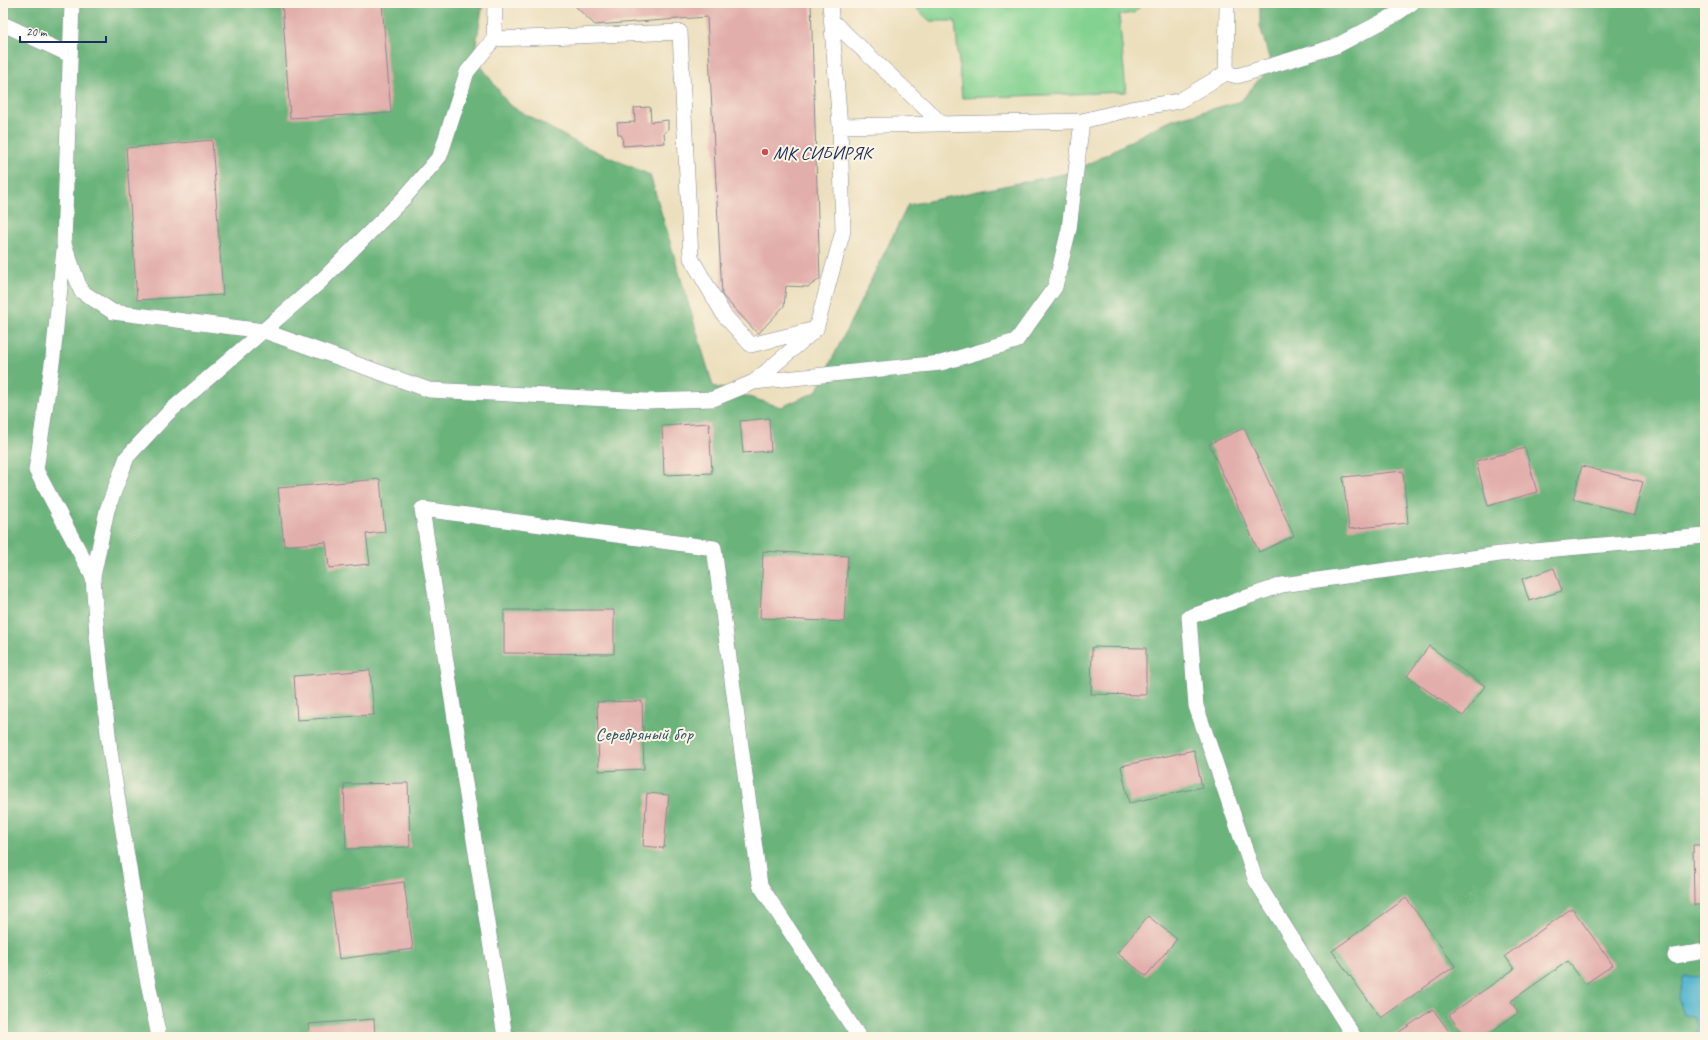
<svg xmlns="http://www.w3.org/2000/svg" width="1708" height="1040" font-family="Caveat,sans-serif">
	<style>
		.green { fill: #84d291; stroke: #508078 }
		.forest { fill: #6bb47b; stroke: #43726c }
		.water { fill: #4db3cc; stroke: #347195 }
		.building { fill: #e2aeab }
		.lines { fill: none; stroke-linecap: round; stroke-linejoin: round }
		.lane-casing { stroke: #84878e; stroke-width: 16 }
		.lane { stroke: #fff; stroke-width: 15 }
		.poi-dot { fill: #d1495b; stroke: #fcf5e5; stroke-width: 1.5 }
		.labels { text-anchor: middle; stroke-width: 4; stroke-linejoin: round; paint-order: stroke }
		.poi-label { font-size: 19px; fill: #1b2f5e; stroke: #fcf5e5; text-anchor: start }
		.park-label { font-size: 19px; fill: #35586b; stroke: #fcf5e5 }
	</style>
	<rect width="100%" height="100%" fill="#fcf5e5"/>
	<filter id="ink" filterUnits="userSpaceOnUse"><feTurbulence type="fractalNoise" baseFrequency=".025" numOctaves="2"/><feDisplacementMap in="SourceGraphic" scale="8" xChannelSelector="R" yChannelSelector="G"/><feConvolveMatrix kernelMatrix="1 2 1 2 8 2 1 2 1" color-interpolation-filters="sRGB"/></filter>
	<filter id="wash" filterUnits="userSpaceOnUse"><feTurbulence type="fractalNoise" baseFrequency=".012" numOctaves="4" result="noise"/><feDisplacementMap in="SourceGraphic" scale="16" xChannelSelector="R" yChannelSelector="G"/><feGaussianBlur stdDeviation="0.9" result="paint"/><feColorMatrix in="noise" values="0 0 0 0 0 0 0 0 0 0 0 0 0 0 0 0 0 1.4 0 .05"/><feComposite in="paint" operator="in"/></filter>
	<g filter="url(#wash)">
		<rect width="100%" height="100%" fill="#ecdfbd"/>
		<path class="green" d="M915,3H1144L1134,13L1119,15L1126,92L962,98L955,21H930L915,7Z"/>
		<path class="forest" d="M3,3H483L474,56L509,105L577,143L650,175L713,386L781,407L816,392L908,205L1074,172L1165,122L1241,101L1271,65L1260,26V3H1705V1037H3Z"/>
		<path class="water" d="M1684,976L1705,977V1037H1695L1697,1026L1693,1016L1684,1015L1678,998Z"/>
		<g id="blocks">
			<path class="building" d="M282,3H382L391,113L290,118Z
				M572,3H811L820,279L808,287L786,286L784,306L758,334L722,295L707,17L595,25Z
				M650,107L651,122L668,120V130L664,133L665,143L623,146L622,136L618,134L617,123L635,122L634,108Z
				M212,140L223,295L137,300L126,148Z
				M769,418L771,451L743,453L740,421Z
				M709,423L712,473L664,475L662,426Z
				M1244,428L1294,536L1259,552L1209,444Z
				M1525,448L1537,492L1488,506L1476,461Z
				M1582,466L1643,482L1634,515L1573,499Z
				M1403,471L1408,523L1349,529L1343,477Z
				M380,479L385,532L366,534L370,564L329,568L326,542L284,546L278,488Z
				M763,551L848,556L844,622L760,618Z
				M1554,568L1562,591L1529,601L1522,579Z
				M504,610H614V654L504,653Z
				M1429,646L1485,686L1463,716L1407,676Z
				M1092,647L1146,648V695L1091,694Z
				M370,670L374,715L297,720L294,676Z
				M642,701L644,769L599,771L597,702Z
				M1194,750L1202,787L1129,803L1121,766Z
				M408,783L410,847L346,849L344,784Z
				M647,793L669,795L664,848L643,846Z
				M1693,845H1705V905H1694Z
				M404,882L413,949L339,959L330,892Z
				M1406,898L1455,966L1381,1018L1332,951Z
				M1572,908L1613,965L1585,984L1568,961L1511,1001L1518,1013L1484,1037H1465L1449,1015L1514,969L1505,956Z
				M1148,916L1177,939L1146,976L1117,953Z
				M1433,1009L1453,1037H1392Z
				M374,1019L375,1037H310L309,1024Z"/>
		</g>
	</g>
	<g filter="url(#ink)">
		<use href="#blocks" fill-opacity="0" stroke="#84878e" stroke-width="1"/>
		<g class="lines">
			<defs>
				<path id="lane" d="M72,3L64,244L81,291L113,312L264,331L429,390L647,401L713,399L754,382L941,363L1016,341L1055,287L1069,229L1082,121
					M830,3L840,126
					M831,20L942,124
					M3,24L70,55
					M494,39L680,32L691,258L724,315L751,345L816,329L843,231L840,126L1082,121L1131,109L1179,101L1226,73L1237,76L1336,46L1393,16L1412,3
					M1226,73L1227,3
					M64,249L53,357L36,470L93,577
					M754,382L814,331
					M1675,956L1705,951
					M159,1037L146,973L110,751L97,637L93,577L107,510L127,457L169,412L321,281L405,197L440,156L467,72L494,39L495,3
					M505,1037L422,509L714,548L760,885L859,1037
					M1354,1037L1256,881L1196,706L1189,617L1282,585L1500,554L1705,536"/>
			</defs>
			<use href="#lane" class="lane-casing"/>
			<use href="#lane" class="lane"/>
		</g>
	</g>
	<circle class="poi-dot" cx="765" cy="152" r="4"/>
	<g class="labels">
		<g class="poi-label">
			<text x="773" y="159">МК СИБИРЯК</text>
		</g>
		<g class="park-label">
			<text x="644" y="740">Серебряный бор</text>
		</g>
	</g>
	<rect width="1708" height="1040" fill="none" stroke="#fcf5e5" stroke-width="16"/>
	<path d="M20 36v6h86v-6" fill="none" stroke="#1b2f5e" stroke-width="2"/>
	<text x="26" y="36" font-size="12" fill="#1b2f5e" stroke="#fcf5e5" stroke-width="3" paint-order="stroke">20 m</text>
</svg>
